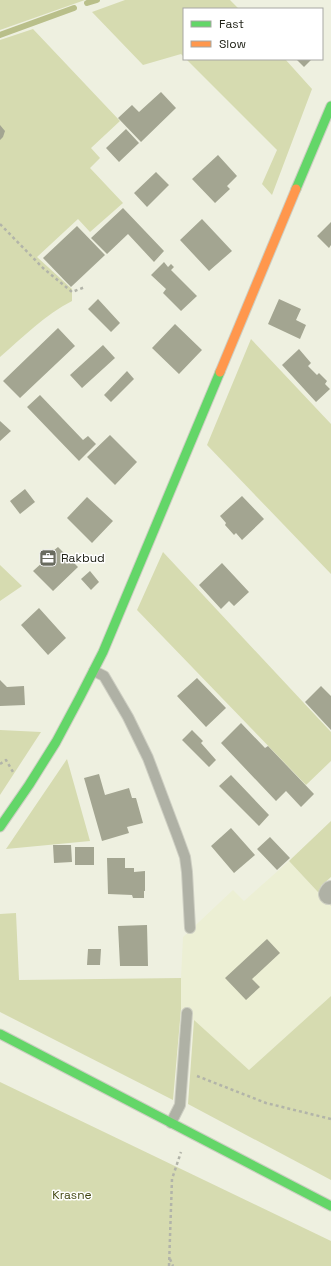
<svg xmlns="http://www.w3.org/2000/svg" width="331" height="1266" font-family="'Space Grotesk',sans-serif">
	<style>
		.built { fill: #ecefd4 }
		.green { fill: #d6dbb0 }
		.lines { fill: none; stroke-linecap: round; stroke-linejoin: round }
		.stream { stroke: #b9bf8a; stroke-width: 6 }
		.building { fill: #a3a591 }
		.lane-casing { stroke: #cdcec2; stroke-width: 12 }
		.street-casing { stroke: #cdcec2; stroke-width: 22 }
		.fast-casing { stroke: #cdcec2; stroke-width: 11 }
		.slow-casing { stroke: #cdcec2; stroke-width: 11 }
		.path { stroke: #b2b4a9; stroke-width: 2.5; stroke-dasharray: 3 3; stroke-linecap: butt }
		.lane { stroke: #afb1a5; stroke-width: 10 }
		.street { stroke: #afb1a5; stroke-width: 20 }
		.fast { stroke: #63d668; stroke-width: 9 }
		.slow { stroke: #ff974d; stroke-width: 9 }
		.labels { text-anchor: middle; stroke-width: 3; stroke-linejoin: round; paint-order: stroke }
		.poi-label { font-size: 12px; fill: #222419; stroke: #fff; text-anchor: start }
		.park-label { font-size: 12px; fill: #3f440e; stroke: #fff }
	</style>
	<rect width="100%" height="100%" fill="#eef0e0"/>
	<path class="built" d="M289,861L331,906V996L249,1070L181,1009V978L183,937L233,890L244,901Z"/>
	<path class="green" d="M0,0H85L0,30Z
		M125,0H230L239,9H184V57L181,54L143,65L92,12Z
		M33,29L120,121L91,148L100,158L90,168L123,203L90,232L78,219L37,257L72,289V301C45,315 23,337 0,357V40Z
		M186,59H285L312,89L272,195L262,184L277,150Z
		M251,339L331,424V574L207,445Z
		M163,552L331,732V761L306,785L137,610Z
		M0,565L22,586L0,601Z
		M0,730L41,732L0,795Z
		M67,759L90,841L6,849Z
		M331,821V877L321,886L331,897V906L289,861Z
		M0,913V914L16,913L19,980L181,978V1009L173,1100L0,1012Z
		M331,996V1180L188,1104L194,1020L249,1070Z
		M0,1082L331,1241V1266H0Z"/>
	<g class="lines">
		<path class="stream" d="M87,3L97,0
			M0,35L74,8"/>
	</g>
	<path class="building" d="M296,59H312L304,67Z
		M161,92L176,108L141,142L118,118L132,105L139,112Z
		M0,125L5,131L3,137L0,140Z
		M126,129L139,143L119,162L106,148Z
		M218,155L237,176L227,186L230,189L215,203L192,179Z
		M156,172L169,185L147,207L134,193Z
		M123,208L164,251L154,262L128,234L107,254L91,238Z
		M202,219L232,251L209,271L180,240Z
		M331,222V245L329,248L317,236Z
		M77,226L105,255L71,287L43,258Z
		M164,262L168,267L171,264L174,267L171,270L197,296L181,311L163,293L166,289L151,275Z
		M98,299L120,323L111,332L88,309Z
		M279,299L301,309L296,320L306,325L300,339L268,324Z
		M175,324L202,350L179,374L152,348Z
		M58,328L75,346L20,398L3,381Z
		M103,345L115,358L82,388L70,375Z
		M299,349L311,363L308,366L317,375L319,373L327,381L325,384L330,389L316,402L282,365Z
		M127,371L134,379L111,402L104,395Z
		M40,395L83,440L88,436L96,444L79,461L27,407Z
		M0,421L11,431L0,441Z
		M110,435L137,462L115,485L87,457Z
		M25,489L35,502L20,514L10,501Z
		M242,496L264,519L242,540L236,533L234,535L225,525L226,523L220,516Z
		M87,497L113,521L92,543L67,518Z
		M58,547L78,567L53,591L33,571L44,561L43,559Z
		M222,563L249,592L234,606L229,601L221,609L199,585Z
		M90,571L99,582L91,590L81,579Z
		M39,608L66,638L48,655L21,625Z
		M197,678L226,708L206,727L177,696Z
		M0,680L7,687L24,686L25,705L0,706Z
		M321,686L331,696V730L305,702Z
		M241,723L265,748L268,746L314,794L301,807L286,791L276,801L221,743Z
		M192,730L203,741L201,743L216,760L209,767L182,740Z
		M99,774L105,795L129,788L132,798H136L143,823L127,827L129,833L102,841L84,778Z
		M231,775L269,815L259,826L219,786Z
		M231,828L255,855L234,873L211,846Z
		M270,837L290,858L277,870L257,849Z
		M53,845H71L72,862L54,863Z
		M75,847H94V865H75Z
		M107,858H125V868H134V872L145,871V891H144V898H133L132,895L108,894Z
		M147,925L148,966H120L118,926Z
		M267,939L280,953L252,979L260,987L246,1000L225,978Z
		M88,949H101L100,965H87Z"/>
	<g class="lines">
		<defs>
			<path id="lane" d="M94,671L104,676L128,717L148,758L177,835L185,857L187,872L190,928
				M171,1123L180,1105L187,1013"/>
			<path id="street" d="M329,894L331,891"/>
			<path id="fast" d="M296,189L331,106
				M0,827L29,785L56,742L80,697L103,652L220,372
				M0,1034L331,1206"/>
			<path id="slow" d="M220,372L296,189"/>
		</defs>
		<use href="#lane" class="lane-casing"/>
		<use href="#street" class="street-casing"/>
		<use href="#fast" class="fast-casing"/>
		<use href="#slow" class="slow-casing"/>
		<path class="path" d="M0,224L43,268L72,292L85,287
			M0,764L6,760L13,772
			M197,1076L266,1103L331,1119
			M170,1259L173,1266
			M169,1266L172,1179L181,1152"/>
		<use href="#lane" class="lane"/>
		<use href="#street" class="street"/>
		<use href="#fast" class="fast"/>
		<use href="#slow" class="slow"/>
	</g>
	<defs>
		<symbol id="office-square" viewBox="-11 -11 22 22"><rect x="-9" y="-9" width="18" height="18" rx="4" fill="#696b5f" stroke="#fff"/><path d="M-6-3h4V-5.5h4V-3h4V5H-6ZM-1-4.5V-3h2v-1.5ZM-6 0V1H6V0Z" fill="#fff"/></symbol>
	</defs>
	<g fill-rule="evenodd">
		<use href="#office-square" x="38" y="548" width="20" height="20"/>
	</g>
	<g class="labels">
		<g class="poi-label">
			<text x="61" y="562">Rakbud</text>
		</g>
		<g class="park-label">
			<text x="72" y="1199">Krasne</text>
		</g>
	</g>
	<rect x="183" y="8" width="140" height="52" fill="#ffffff" stroke="#a7a7a3"/>
	<rect x="191" y="21" width="20" height="6" fill="#63d668" stroke="#a7a7a3"/>
	<text x="219" y="28" font-size="12" fill="#222419">Fast</text>
	<rect x="191" y="41" width="20" height="6" fill="#ff974d" stroke="#a7a7a3"/>
	<text x="219" y="48" font-size="12" fill="#222419">Slow</text>
</svg>
